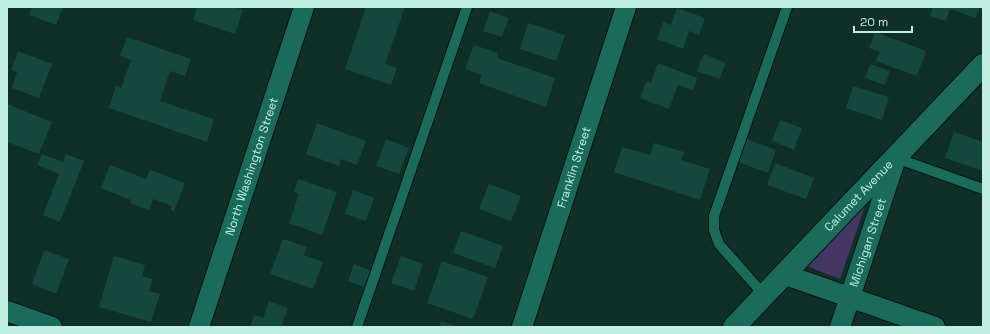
<svg xmlns="http://www.w3.org/2000/svg" width="990" height="334" font-family="'Space Grotesk',sans-serif">
	<style>
		.green { fill: #443764 }
		.building { fill: #14483d }
		.lines { fill: none; stroke-linecap: round; stroke-linejoin: round }
		.service-casing { stroke: #071411; stroke-width: 12 }
		.minor-casing { stroke: #071411; stroke-width: 22 }
		.secondary-casing { stroke: #071411; stroke-width: 24 }
		.service { stroke: #196c5c; stroke-width: 10 }
		.minor { stroke: #196c5c; stroke-width: 20 }
		.secondary { stroke: #196c5c; stroke-width: 22 }
		.labels { text-anchor: middle; stroke-width: 3; stroke-linejoin: round; paint-order: stroke }
		.street-label { font-size: 12px; fill: #c0efe2; stroke: #0f2f28 }
	</style>
	<rect width="100%" height="100%" fill="#0f2f28"/>
	<path class="green" d="M866,203L840,279L807,266Z"/>
	<path class="building" d="M32,7H63L56,25L29,15Z
		M197,7H234L243,10L235,34L193,20Z
		M366,7H405L385,64L397,68L391,85L345,69Z
		M933,7H983V9L979,8L976,18L950,9L946,21L930,16Z
		M677,8L705,18L699,35L689,31L683,49L657,39L663,22L671,25Z
		M490,11L509,18L502,37L483,31Z
		M528,23L565,35L556,61L520,49Z
		M875,32L926,51L917,76L876,61L880,52L869,48Z
		M127,37L191,59L185,76L170,71L160,101L214,119L207,142L109,108L116,86L121,88L131,60L120,56Z
		M474,45L498,53L497,58L555,78L546,107L479,83L482,75L465,69Z
		M18,51L52,64L39,98L12,88L17,72L11,70Z
		M704,54L726,63L719,79L697,71Z
		M658,63L697,78L693,90L678,85L669,109L640,98L646,82L651,83Z
		M870,64L890,71L885,85L865,78Z
		M853,86L889,97L882,120L846,108Z
		M7,104L52,122L39,154L7,142Z
		M780,120L802,128L794,150L772,141Z
		M317,123L366,141L357,165L341,159L339,166L306,154Z
		M954,132L983,142V171L945,158Z
		M386,139L409,148L399,174L376,166Z
		M747,139L776,150L768,173L738,162Z
		M654,143L684,152L681,160L710,169L700,200L614,172L622,147L650,155Z
		M42,154L63,162L66,154L84,161L60,222L43,215L59,174L37,165Z
		M775,163L814,178L806,199L767,185Z
		M110,165L146,179L150,170L185,183L174,211L170,210L172,206L153,199L149,210L130,203L131,200L101,188Z
		M298,179L337,192L322,235L289,223L299,194L294,192Z
		M489,184L521,196L511,221L479,209Z
		M353,190L374,198L366,221L345,214Z
		M461,231L503,246L495,268L453,253Z
		M283,239L307,247L304,255L323,262L313,289L270,274Z
		M44,250L69,259L56,294L32,284Z
		M114,256L145,265L142,276L152,279L149,291L160,294L151,322L99,307Z
		M401,256L423,264L414,291L391,283Z
		M442,261L488,277L473,319L427,303Z
		M354,264L371,271L364,287L348,281Z
		M269,301L288,308L281,327H250L254,315L263,318Z
		M441,321L460,327H439Z"/>
	<g class="lines">
		<defs>
			<path id="service" d="M896,158L983,189
				M764,295L719,244L714,230V216L787,7
				M357,327L467,7"/>
			<g id="minor">
				<path d="M783,274L935,327"/>
				<path d="M7,311L52,327"/>
				<path id="s1" d="M199,327L304,7"/>
				<path id="s2" d="M522,327L626,7"/>
				<path id="s3" d="M840,327L896,158"/>
			</g>
			<g id="secondary">
				<path id="s4" d="M734,327L983,65"/>
			</g>
		</defs>
		<use href="#service" class="service-casing"/>
		<use href="#minor" class="minor-casing"/>
		<use href="#secondary" class="secondary-casing"/>
		<use href="#service" class="service"/>
		<use href="#minor" class="minor"/>
		<use href="#secondary" class="secondary"/>
	</g>
	<g class="labels">
		<g class="street-label">
			<text dy="4" stroke="none"><textPath href="#s1" startOffset="169">North Washington Street</textPath></text>
			<text dy="4" stroke="none"><textPath href="#s2" startOffset="168">Franklin Street</textPath></text>
			<text dy="4" stroke="none"><textPath href="#s4" startOffset="181">Calumet Avenue</textPath></text>
			<text dy="4" stroke="none"><textPath href="#s3" startOffset="89">Michigan Street</textPath></text>
		</g>
	</g>
	<rect width="990" height="334" fill="none" stroke="#c0efe2" stroke-width="16"/>
	<path d="M854 26v6h58v-6" fill="none" stroke="#c0efe2" stroke-width="2"/>
	<text x="860" y="26" font-size="12" fill="#c0efe2" stroke="#0f2f28" stroke-width="3" paint-order="stroke">20 m</text>
</svg>
